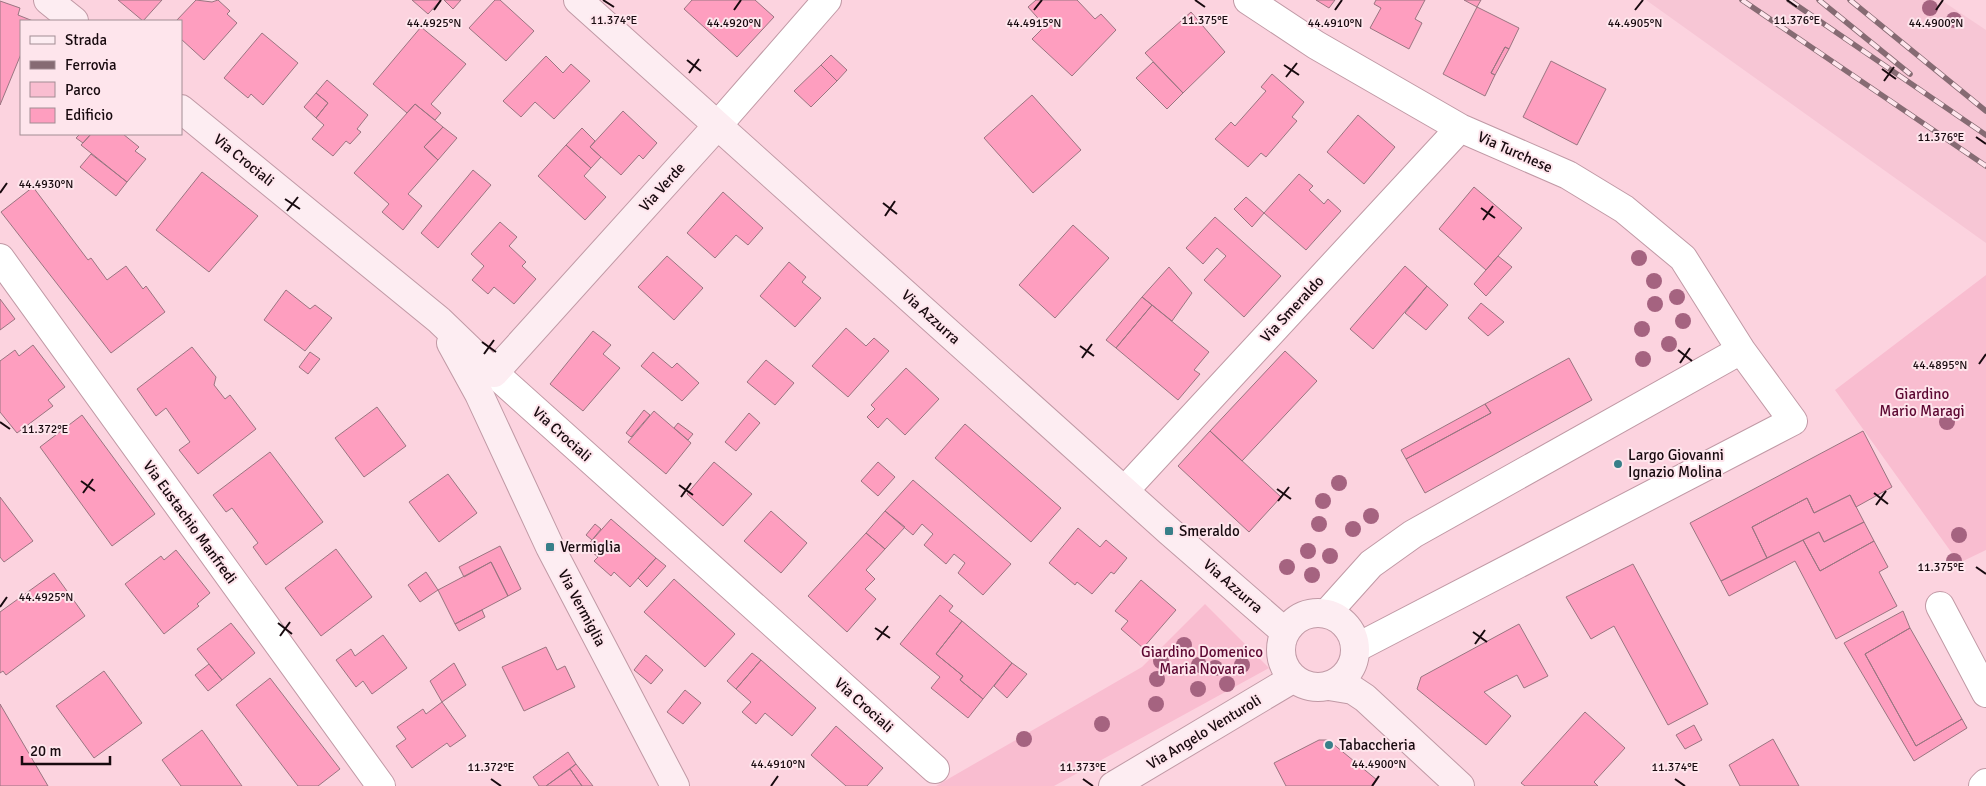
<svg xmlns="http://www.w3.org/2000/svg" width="1986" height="786" font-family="Signika,sans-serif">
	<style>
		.built { fill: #f7c6d5 }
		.green { fill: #f9bdd0 }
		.building { fill: #fe9ebf; stroke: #9a7581 }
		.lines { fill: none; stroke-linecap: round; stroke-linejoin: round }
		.street-casing { stroke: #c099a5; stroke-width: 30 }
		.secondary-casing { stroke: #c099a5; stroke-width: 30 }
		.street { stroke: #fff; stroke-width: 28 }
		.secondary { stroke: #fdedf2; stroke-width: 28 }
		.rail-casing { stroke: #866b73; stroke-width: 5.5 }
		.rail { stroke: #fee5ec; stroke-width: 4; stroke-dasharray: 11; stroke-linecap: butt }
		.tree { fill: #a56380 }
		.ticks { fill: none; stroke: #180a0f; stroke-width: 2 }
		.poi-dot { fill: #387f89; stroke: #fee5ec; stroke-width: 2 }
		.labels { text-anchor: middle; stroke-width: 4; stroke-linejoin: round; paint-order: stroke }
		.street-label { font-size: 15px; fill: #180a0f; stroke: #fee5ec }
		.park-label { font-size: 15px; fill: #5d0832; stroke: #fee5ec }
		.poi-label { font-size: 15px; fill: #180a0f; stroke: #fee5ec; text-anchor: start }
		.ticks-label { font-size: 12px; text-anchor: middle; fill: #180a0f; stroke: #fee5ec; stroke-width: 4; stroke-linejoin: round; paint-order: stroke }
	</style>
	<rect width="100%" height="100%" fill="#fcd3df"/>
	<path class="built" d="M1646,0H1941L1986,30V243Z"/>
	<path class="green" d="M1986,275V550L1959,563L1835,390Z
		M1205,604L1269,668L1054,786H936L1142,667Z"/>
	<path class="building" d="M118,0H162L143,21Z
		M196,0L212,2L218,0L230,11L227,14L237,23L204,60L181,39V21H176Z
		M412,0H441L428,14Z
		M444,0H461L453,9Z
		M495,0H500L534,31L506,61L469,28Z
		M692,0H755L774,17L737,57L684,9Z
		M1036,0H1077L1095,19L1101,14L1116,30L1072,76L1032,39L1045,26L1028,7Z
		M1316,0H1335L1329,8Z
		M1376,0H1425L1415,19L1422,23L1409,49L1370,28L1381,8L1374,4Z
		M1464,0H1481L1477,7Z
		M0,1L20,8L18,15L33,21H21V54L0,105Z
		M1477,7L1519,28L1509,49L1505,47L1491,73L1495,75L1485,96L1443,74Z
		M1191,12L1225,52L1183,93L1145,53Z
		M421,27L466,64L431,104L441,113L435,120L415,104L407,113L373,84Z
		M262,33L298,63L263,105L251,94L248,98L224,78Z
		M1505,47L1509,49L1495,75L1491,73Z
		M831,55L847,70L837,81L821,65Z
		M546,56L563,73L571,64L590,81L554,119L535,102L521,117L503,101Z
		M1551,61L1606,89L1577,145L1523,117Z
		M1153,62L1183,93L1167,109L1136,78Z
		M821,65L837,81L811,107L794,91Z
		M1272,74L1304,102L1292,117L1297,121L1266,157L1261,153L1248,167L1215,139L1231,122L1235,126L1266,91L1261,87Z
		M327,80L368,115L357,129L361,132L350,144L346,141L333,156L312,139L324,125L316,118L328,103L316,93Z
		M316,93L328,103L316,118L304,107Z
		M1032,95L1081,150L1033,193L984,138Z
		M415,104L443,127L424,147L438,160L408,194L422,206L403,230L382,212L389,204L354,173Z
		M623,111L657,143L643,159L639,155L621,175L590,147Z
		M1358,115L1395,147L1364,184L1327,152Z
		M443,127L457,138L438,160L424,147Z
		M582,128L595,141L590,147L601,157L591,168L566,145Z
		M80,134H91L83,143L76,138Z
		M91,134H123L139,147L135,151L146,159L127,182L81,145Z
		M566,145L591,168L584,176L606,197L585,220L538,176Z
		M91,154L127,182L116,196L80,167Z
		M473,170L491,185L438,248L421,233Z
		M202,172L258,216L209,272L156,230Z
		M1299,174L1313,186L1309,190L1324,204L1328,199L1341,211L1306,250L1264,213Z
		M33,187L88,260L91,258L107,280L126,266L143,289L146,286L165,312L111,353L1,212Z
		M1474,187L1522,228L1486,270L1439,229Z
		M723,192L763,228L748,245L736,235L715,258L687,233Z
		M1246,197L1264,213L1252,227L1234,209Z
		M1215,217L1281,276L1244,317L1204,280L1226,256L1217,248L1203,264L1186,248Z
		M500,222L517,237L509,246L526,262L522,266L536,279L514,304L494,287L488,294L472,280L484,266L471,254Z
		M1073,225L1109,258L1055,318L1019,285Z
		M667,256L703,288L674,320L638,287Z
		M1498,256L1512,267L1486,296L1474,284Z
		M789,262L806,277L802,282L821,298L795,327L760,296Z
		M1405,266L1427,286L1373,349L1350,329Z
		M1169,267L1192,293L1172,321L1142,297Z
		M1427,286L1448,305L1426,330L1405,313Z
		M286,290L310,309L315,305L332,318L305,351L264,320Z
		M1142,297L1152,305L1116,348L1106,340Z
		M0,299L15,319L0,330Z
		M1481,303L1504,322L1488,336L1468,318Z
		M1152,305L1209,352L1194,370L1200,374L1178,400L1116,348Z
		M846,328L866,346L874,338L889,351L848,397L812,366Z
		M593,331L611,345L603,354L620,368L583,411L550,384Z
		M33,345L65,387L48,400L53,406L17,433L0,412V361L15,350L19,356Z
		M192,347L216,377L214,385L225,399L230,395L256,429L198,474L179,450L190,442L166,408L156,416L137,389Z
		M1285,351L1317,381L1242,461L1210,431Z
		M310,352L320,359L308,374L299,367Z
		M653,352L672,368L677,363L699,383L682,401L641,366Z
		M1569,358L1592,400L1425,493L1406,459L1491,413L1485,404Z
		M766,360L794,383L775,405L747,382Z
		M906,368L939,399L905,435L887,418L878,428L867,417L875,409L871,405Z
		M1485,404L1491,413L1406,459L1401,450Z
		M377,407L406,446L364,477L335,438Z
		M644,410L650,415L631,437L626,433Z
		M654,411L691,443L666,474L628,442Z
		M749,413L760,423L736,451L725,442Z
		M82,415L155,514L112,546L40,447Z
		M678,423L693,434L688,440L674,428Z
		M965,424L1061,508L1031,542L935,458Z
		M1210,431L1281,497L1249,532L1178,466Z
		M1863,431L1892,487L1856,507L1850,495L1814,513L1807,498L1752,527L1767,558L1721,581L1690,523Z
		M270,452L323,522L266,565L253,547L258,543L232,508L226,512L213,495Z
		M714,462L752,494L723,526L687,494Z
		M878,462L895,477L878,496L861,481Z
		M448,474L477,513L439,542L409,502Z
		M913,480L1011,564L983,595L958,573L965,563L954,554L946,564L924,545L933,534L922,524L913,535L885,511Z
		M1850,495L1864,522L1824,542L1819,532L1767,558L1752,527L1807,498L1814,513Z
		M0,497L33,541L4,562L0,557Z
		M771,511L807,543L781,573L744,541Z
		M885,511L905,527L885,549L866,533Z
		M611,519L656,558L630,587L614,572L611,576L594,561L598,557L586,547Z
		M1864,522L1874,541L1820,571L1803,540L1819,532L1824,542Z
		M595,524L601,529L592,540L586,535Z
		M1078,528L1100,547L1106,540L1127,558L1114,574L1111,572L1092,594L1077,582L1075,585L1049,563Z
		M866,533L885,549L866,570L875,579L865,589L876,599L847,632L808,596Z
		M1803,540L1820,571L1874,541L1888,567L1879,572L1897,606L1836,639L1795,561L1729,596L1721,581Z
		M500,546L521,589L508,596L491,562L464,577L459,567Z
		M336,549L372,597L321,636L285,588Z
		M176,550L210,593L197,604L199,606L164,634L125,584L161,556L164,560Z
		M656,558L666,566L647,587L638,578Z
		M491,562L508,596L455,624L438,590Z
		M1633,564L1708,704L1668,725L1614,626L1591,639L1566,597Z
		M426,572L438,590L420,602L408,585Z
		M54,573L85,616L6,675L3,671L0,673V612Z
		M674,579L735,634L705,667L644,612Z
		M1141,580L1176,610L1143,648L1121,629L1128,621L1115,611Z
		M940,595L953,606L949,611L962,621L936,654L963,676L960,680L983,699L968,718L931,688L940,677L900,644Z
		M482,610L485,617L459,631L455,624Z
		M1903,611L1910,628L1865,654L1916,746L1962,719L1967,728L1914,761L1844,643Z
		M962,621L1012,663L983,699L960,680L963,676L936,654Z
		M231,623L255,653L222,680L197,649Z
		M1519,624L1548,676L1524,688L1517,675L1484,692L1511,716L1486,745L1417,689L1421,677Z
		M1910,628L1962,719L1916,746L1865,654Z
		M383,635L407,668L372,694L363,681L356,687L336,660L351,649L355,656Z
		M546,647L557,670L565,666L575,687L524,711L502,667Z
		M752,653L761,660L736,689L727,681Z
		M646,655L663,670L651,684L634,670Z
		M761,660L816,708L792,736L765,713L756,724L742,712L751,702L736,689Z
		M454,663L466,685L442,702L430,681Z
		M1012,663L1027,674L1007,698L994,686Z
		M209,664L222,680L208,691L195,675Z
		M104,671L142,723L94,758L56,706Z
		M270,678L340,769L318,786H298L236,705Z
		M685,690L701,703L683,724L667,712Z
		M442,702L466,736L450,747L447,743L412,768L396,746L406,739L397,727L423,709L426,714Z
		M0,704L48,786H0Z
		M1585,712L1625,748L1594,782L1598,786H1525L1521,783Z
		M1694,725L1702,740L1685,749L1676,735Z
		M836,726L883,768L867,786H846L811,755Z
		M202,730L242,786H181L162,760Z
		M1773,739L1799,786H1740L1729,765Z
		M1319,740H1327L1332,743L1377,780L1373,786H1286L1274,763Z
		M568,752L576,764L546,786H539L533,777Z
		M576,764L593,786H582L570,769Z
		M570,769L582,786H546Z"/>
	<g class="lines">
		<defs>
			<path id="street" d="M1248,0L1316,45L1460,128L1568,175L1624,209L1683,258L1741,350
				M717,126L827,0
				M0,258L381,786
				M494,373L935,769
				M1125,490L1460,128
				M1940,606L1986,693
				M1327,613L1371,564L1413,534L1741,350L1793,421L1356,648
				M1983,786L1986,783"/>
			<path id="secondary" d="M48,0L74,21
				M578,0L1169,531L1285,632
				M181,109L439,320L494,373L717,126
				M451,343L479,394L550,547L675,786
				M1281 650a37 37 0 1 1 74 0a37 37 0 1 1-74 0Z
				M1329,686L1353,690L1365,698L1460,786
				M1113,786L1294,678"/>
		</defs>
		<use href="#street" class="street-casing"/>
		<use href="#secondary" class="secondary-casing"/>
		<use href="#street" class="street"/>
		<use href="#secondary" class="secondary"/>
		<defs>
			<path id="rail" d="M1742,0L1986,166
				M1789,0L1986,135
				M1819,0L1910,74
				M1850,0L1986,111"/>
		</defs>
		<use href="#rail" class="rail-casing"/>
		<use href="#rail" class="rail"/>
	</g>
	<g class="tree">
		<circle cx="1930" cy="8" r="8"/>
		<circle cx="1954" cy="20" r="8"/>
		<circle cx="1639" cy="258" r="8"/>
		<circle cx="1654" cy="281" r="8"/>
		<circle cx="1677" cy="297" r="8"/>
		<circle cx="1655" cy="304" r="8"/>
		<circle cx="1683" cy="321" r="8"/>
		<circle cx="1642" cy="329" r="8"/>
		<circle cx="1669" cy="344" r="8"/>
		<circle cx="1643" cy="359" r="8"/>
		<circle cx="1947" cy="422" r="8"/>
		<circle cx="1339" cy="483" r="8"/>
		<circle cx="1323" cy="501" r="8"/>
		<circle cx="1371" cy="516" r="8"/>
		<circle cx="1319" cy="524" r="8"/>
		<circle cx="1353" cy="529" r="8"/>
		<circle cx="1959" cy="535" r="8"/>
		<circle cx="1308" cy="551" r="8"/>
		<circle cx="1330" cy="556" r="8"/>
		<circle cx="1954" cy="561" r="8"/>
		<circle cx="1287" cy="567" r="8"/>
		<circle cx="1312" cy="575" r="8"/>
		<circle cx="1184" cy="645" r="8"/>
		<circle cx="1161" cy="661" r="8"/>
		<circle cx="1199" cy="665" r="8"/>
		<circle cx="1242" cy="665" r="8"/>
		<circle cx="1215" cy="668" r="8"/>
		<circle cx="1157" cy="679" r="8"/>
		<circle cx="1227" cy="684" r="8"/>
		<circle cx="1198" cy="689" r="8"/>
		<circle cx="1156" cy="704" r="8"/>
		<circle cx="1102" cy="724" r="8"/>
		<circle cx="1024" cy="739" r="8"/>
	</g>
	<path class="ticks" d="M603,0L614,7M1195,0L1205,7M1787,0L1797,7M434,10L441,0M734,10L741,0M1034,10L1042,0M1335,10L1342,0M1635,10L1643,0M1936,10L1943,0M687,60L701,71M1284,65L1299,75M1882,69L1896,79M689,73L699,59M1286,77L1297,63M1884,81L1894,67M1976,137L1986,144M0,193L7,183M285,199L300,209M883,203L897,214M1481,208L1495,218M287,211L298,197M885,216L895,201M1483,220L1493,206M482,342L496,352M1080,346L1094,356M1678,350L1692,361M484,354L494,340M1082,358L1092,344M1680,363L1690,348M1979,364L1986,354M0,422L10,429M81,481L95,491M679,485L693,495M1277,489L1291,499M83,493L93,479M1874,493L1888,504M681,497L691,483M1278,501L1289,487M1876,505L1886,491M1976,567L1986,574M0,607L7,597M278,623L292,634M875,628L890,638M1473,632L1487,642M280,636L290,622M877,640L888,626M1475,644L1485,630M491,779L501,786M1083,779L1093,786M1675,779L1685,786M771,786L778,776M1372,786L1379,776"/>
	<g class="poi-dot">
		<circle cx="1618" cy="464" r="5"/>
		<rect x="1164" y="526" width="10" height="10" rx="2.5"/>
		<rect x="545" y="542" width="10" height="10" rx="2.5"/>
		<circle cx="1329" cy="745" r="5"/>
	</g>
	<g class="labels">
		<g class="street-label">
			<text transform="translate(1515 152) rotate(24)" y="5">Via Turchese</text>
			<text transform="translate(244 160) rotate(39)" y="5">Via Crociali</text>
			<text transform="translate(662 187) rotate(-48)" y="5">Via Verde</text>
			<text transform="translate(1292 309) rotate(-47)" y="5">Via Smeraldo</text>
			<text transform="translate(931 317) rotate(42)" y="5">Via Azzurra</text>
			<text transform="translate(562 434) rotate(42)" y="5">Via Crociali</text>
			<text transform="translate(190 522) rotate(54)" y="5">Via Eustachio Manfredi</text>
			<text transform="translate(1233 586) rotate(41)" y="5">Via Azzurra</text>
			<text transform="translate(582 608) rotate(62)" y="5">Via Vermiglia</text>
			<text transform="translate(864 705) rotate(42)" y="5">Via Crociali</text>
			<text transform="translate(1204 732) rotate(-31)" y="5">Via Angelo Venturoli</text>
		</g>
		<g class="park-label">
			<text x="1922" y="399">Giardino<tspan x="1922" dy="17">Mario Maragi</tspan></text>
			<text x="1202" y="657">Giardino Domenico<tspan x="1202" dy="17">Maria Novara</tspan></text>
		</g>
		<g class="poi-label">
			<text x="1628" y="460">Largo Giovanni<tspan x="1628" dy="17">Ignazio Molina</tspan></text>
			<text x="1179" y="536">Smeraldo</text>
			<text x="560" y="552">Vermiglia</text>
			<text x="1339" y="750">Tabaccheria</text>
		</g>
	</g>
	<g class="ticks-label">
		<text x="614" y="24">11.374°E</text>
		<text x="1205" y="24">11.375°E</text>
		<text x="1797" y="24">11.376°E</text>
		<text x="734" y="27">44.4920°N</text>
		<text x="1034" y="27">44.4915°N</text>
		<text x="1335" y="27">44.4910°N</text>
		<text x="1936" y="27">44.4900°N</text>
		<text x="434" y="27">44.4925°N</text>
		<text x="1635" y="27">44.4905°N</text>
		<text x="1941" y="141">11.376°E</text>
		<text x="46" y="188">44.4930°N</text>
		<text x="1940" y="369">44.4895°N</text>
		<text x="45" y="433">11.372°E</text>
		<text x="1941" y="571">11.375°E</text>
		<text x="46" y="601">44.4925°N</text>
		<text x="778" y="768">44.4910°N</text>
		<text x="1379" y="768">44.4900°N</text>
		<text x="491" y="771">11.372°E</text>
		<text x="1083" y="771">11.373°E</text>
		<text x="1675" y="771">11.374°E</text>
	</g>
	<rect x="20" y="20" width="162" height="115" fill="#fee5ec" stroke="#a28d94"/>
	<rect x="30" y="36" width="25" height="8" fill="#fdedf2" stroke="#a28d94"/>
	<text x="65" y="45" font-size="15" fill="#180a0f">Strada</text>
	<rect x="30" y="61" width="25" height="8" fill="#866b73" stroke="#a28d94"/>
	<text x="65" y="70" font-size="15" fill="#180a0f">Ferrovia</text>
	<rect x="30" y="82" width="25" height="15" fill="#f9bdd0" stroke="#a28d94"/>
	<text x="65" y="95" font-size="15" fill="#180a0f">Parco</text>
	<rect x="30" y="108" width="25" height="15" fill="#fe9ebf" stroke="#a28d94"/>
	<text x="65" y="120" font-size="15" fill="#180a0f">Edificio</text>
	<path d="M22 756v8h88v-8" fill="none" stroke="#180a0f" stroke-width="2.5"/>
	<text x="30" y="756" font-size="15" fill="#180a0f" stroke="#fee5ec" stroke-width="4" paint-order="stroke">20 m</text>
</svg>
